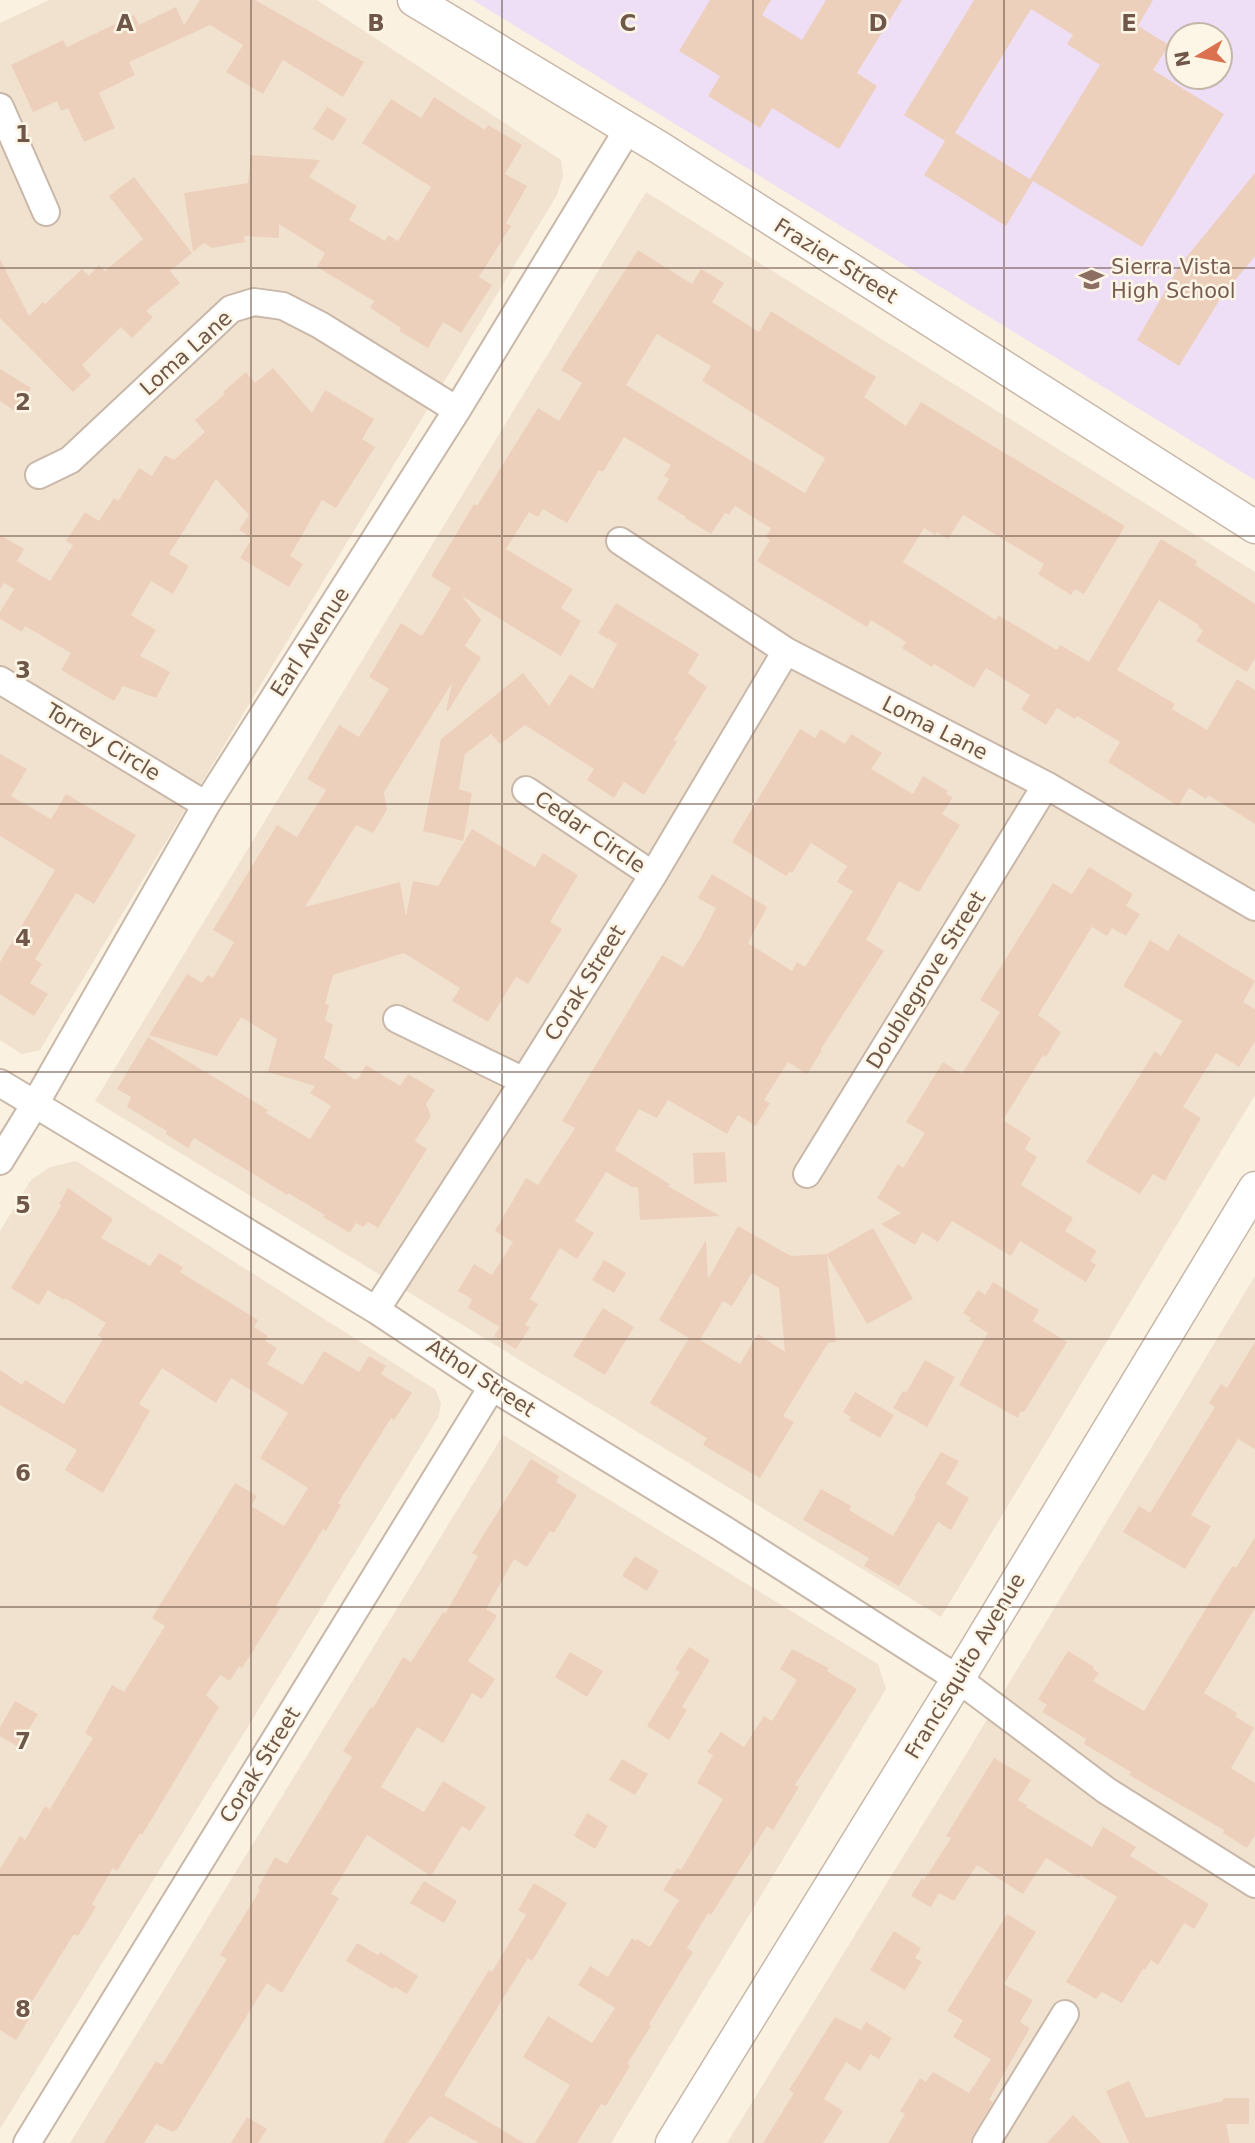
<svg xmlns="http://www.w3.org/2000/svg" width="1255" height="2143" font-family="'DejaVu Sans',sans-serif">
	<style>
		.residential { fill: #f1e2d0 }
		.education { fill: #eedef6; fill-rule: evenodd }
		.building { fill: #edd0bb; fill-rule: evenodd }
		.lines { fill: none; stroke-linecap: round; stroke-linejoin: round }
		.minor-casing { stroke: #c9b8a9; stroke-width: 30 }
		.tertiary-casing { stroke: #c9b8a9; stroke-width: 35 }
		.minor { stroke: #fff; stroke-width: 26 }
		.tertiary { stroke: #fff; stroke-width: 32 }
		.grid { fill: none; stroke: #6f584a; stroke-width: 2; stroke-opacity: 0.55 }
		.labels { text-anchor: middle; stroke-width: 5; stroke-linejoin: round; paint-order: stroke }
		.street-label { font-size: 21px; fill: #6f584a; stroke: #fdf5e6 }
		.education-label { font-size: 21px; fill: #785e54; stroke: #fdf5e6; text-anchor: start }
		.grid-label { font-size: 23px; text-anchor: middle; font-weight: bold; fill: #6f584a; stroke: #fdf5e6; stroke-width: 5; stroke-linejoin: round; paint-order: stroke }
	</style>
	<rect width="100%" height="100%" fill="#faf1e1"/>
	<path class="residential" d="M49,0H317L561,160L563,176L557,195L40,1050L22,1054L0,1040V23Z
		M646,192L1255,572V1095L941,1617L95,1101Z
		M76,1161L436,1390L441,1404L438,1418L0,2129V1231L31,1180L50,1167Z
		M1255,1276V2143H727L965,1756Z
		M503,1435L878,1664L886,1689L611,2143H70Z"/>
	<path class="education" d="M473,0H1255V480ZM1178,35H1220V77H1178Z"/>
	<path class="building" d="M200,0H255L364,62L343,97L283,60L263,94L226,72L243,45L210,25L129,62L135,75L99,93L115,128L84,142L68,108L61,111L57,101L33,112L11,65L63,40L67,47L134,15L139,25L176,7L184,25Z
		M710,0H771L762,15L802,40L826,0H902L857,73L877,86L839,149L772,108L760,128L708,96L720,76L679,51Z
		M974,0H1153L1138,26L1169,45L1153,70L1224,114L1142,247L1033,181L1006,226L924,175L945,141L904,115ZM1031,9L1073,35L1067,44L1100,65L1030,179L955,133Z
		M434,97L485,130L488,125L522,145L505,174L527,186L506,223L511,226L479,277L492,285L461,333L443,322L428,348L399,331L401,328L370,308L374,301L317,267L325,253L279,224V238L244,236L245,242L212,248L204,243L193,252L184,193L248,183L251,155L320,160L309,177L357,206L349,220L385,241L388,235L398,241L431,187L362,143L391,99L421,118Z
		M327,107L347,119L333,141L313,129Z
		M1255,173V256L1222,296L1179,366L1137,340L1180,265Z
		M134,177L192,253L170,271L180,283L146,311L153,317L132,338L121,327L82,365L91,375L73,392L0,318V259L29,316L43,302L45,304L82,269L89,276L99,265L105,271L143,239L109,196Z
		M638,250L692,284L701,269L724,283L712,302L759,332L771,311L876,377L864,397L906,426L921,402L1125,526L1084,594L1075,589L1071,595L1038,574L1044,564L963,515L948,539L937,532L935,535L924,528L903,562L996,620L998,615L1057,650L1060,645L1089,662L1161,539L1197,561L1195,565L1255,604V658L1247,672L1196,641L1203,631L1198,627L1199,625L1159,600L1117,670L1175,704L1172,709L1207,730L1237,679L1255,690V824L1208,795L1206,799L1189,788L1178,806L1108,762L1120,742L1077,716L1075,719L1057,708L1046,725L1021,709L1030,695L986,668L974,688L934,664L932,667L902,648L906,642L871,620L867,627L757,561L770,540L766,537L771,528L735,506L729,515L725,513L711,534L685,518L686,517L657,499L669,479L664,476L671,465L624,437L603,472L599,470L567,523L543,509L538,517L529,512L506,549L573,589L561,608L581,621L561,656L462,596L481,620L465,646L481,658L448,711H446L452,683L384,792L387,810L373,833L356,825L305,907L400,882L406,916L413,881L438,886L472,829L535,867L543,853L578,875L550,922L562,929L546,955L528,984L516,977L488,1022L452,1001L460,988L404,953L333,975L325,1004L329,1005L325,1020L333,1025L324,1058L354,1079H358L366,1065L400,1086L408,1074L435,1090L426,1104L431,1116L415,1141L427,1149L378,1228L368,1222L363,1227L356,1223L350,1233L323,1217L325,1215L288,1193L287,1195L276,1188L194,1138L188,1148L166,1134L167,1131L127,1107L131,1097L117,1089L148,1037L268,1110L266,1113L310,1139L331,1106L310,1093L315,1086L268,1072L277,1039L241,1017L217,1056L149,1035L187,974L202,983L208,975L213,978L234,942L213,930L277,825L297,837L326,790L307,779L339,725L359,737L389,689L369,677L401,623L421,636L424,633L451,588L431,576L474,504L477,506L538,408L559,421L582,383L561,370ZM657,334L711,366L702,381L825,458L805,493L626,385Z
		M273,368L312,413L325,390L374,419L362,439L375,447L336,508L322,500L290,556L303,564L289,587L240,558L252,538L239,530L249,515L216,479L169,554L189,566L173,594L151,581L131,615L156,630L140,656L170,672L156,698L123,686L114,701L61,670L71,653L25,626L22,632L0,619V612L14,589L4,583L0,589V535L24,549L17,561L50,581L73,545L66,541L85,512L99,521L114,498L118,501L139,468L152,476L165,455L174,460L205,432L195,420L225,394L223,392L246,372L255,383Z
		M0,369L31,388L16,412L0,401Z
		M616,603L699,654L688,673L707,687L674,740L677,742L644,795L624,782L614,798L587,780L594,769L525,725L500,744L491,734L465,754L459,789L472,793L463,841L423,831L441,739L523,673L549,706L570,674L593,689L617,644L598,633Z
		M800,729L815,738L821,729L845,744L851,734L882,753L871,769L913,794L923,776L948,791L946,794L953,797L942,814L960,825L919,892L899,881L866,940L884,951L821,1049L822,1050L807,1074L788,1062L764,1100L770,1103L756,1126L738,1115L727,1134L668,1100L657,1118L639,1109L615,1150L671,1185H666L720,1216L640,1220L638,1187H632L606,1172L575,1221L594,1233L577,1259L560,1248L530,1299L538,1304L525,1325L530,1327L516,1349L494,1336L500,1327L468,1308L472,1299L458,1291L474,1264L492,1275L513,1242L495,1231L526,1178L538,1185L575,1128L562,1121L662,955L683,967L700,939L716,908L698,898L712,874L767,907L748,943L792,971L797,962L805,967L853,891L837,882L847,866L811,843L792,873L790,871L786,876L732,842Z
		M0,754L27,769L11,796L51,819L66,794L136,835L94,904L76,893L35,959L42,964L30,983L48,994L34,1016L0,994V962L55,870L0,836Z
		M1089,867L1133,894L1126,906L1140,914L1126,936L1112,928L1107,936L1092,927L1038,1015L1061,1032L1046,1057L1043,1055L1003,1120L1031,1138L1025,1149L1037,1157L1021,1185L1073,1218L1065,1231L1097,1251L1090,1261L1096,1265L1086,1282L1020,1241L1011,1256L952,1221L938,1242L922,1232L915,1245L881,1224L901,1213L877,1198L898,1164L903,1168L925,1133L906,1122L943,1062L962,1074L1000,1012L980,1000L1053,883L1072,894Z
		M1178,934L1255,981L1243,1002L1255,1009V1041L1239,1067L1216,1053L1183,1107L1201,1118L1165,1181L1153,1174L1140,1194L1086,1162L1155,1051L1161,1056L1182,1021L1123,986L1150,940L1168,951Z
		M725,1152L727,1182L694,1184L693,1153Z
		M68,1188L113,1219L101,1238L150,1266L159,1253L183,1267L180,1272L258,1320L254,1327L268,1336L265,1341L277,1348L267,1364L303,1385L324,1351L359,1372L369,1356L386,1366L381,1374L412,1393L394,1420L391,1418L338,1503L341,1505L326,1531L323,1529L276,1606L280,1608L242,1668L239,1666L230,1681L220,1675L206,1695L219,1707L142,1835L140,1833L117,1871L113,1868L92,1904L96,1907L78,1936L74,1934L28,2008L34,2011L16,2040L0,2030V1869L20,1836L25,1840L45,1806L50,1809L93,1738L85,1733L112,1685L124,1692L165,1626L152,1618L235,1483L257,1496L251,1506L284,1526L308,1488L260,1458L288,1413L231,1378L216,1403L162,1368L139,1404L150,1411L103,1493L65,1470L77,1450L0,1405V1370L22,1385L25,1380L64,1404L103,1339L98,1335L106,1323L65,1298L64,1300L48,1290L39,1305L11,1288L61,1206L59,1204Z
		M738,1226L791,1256L827,1254L873,1228L913,1299L867,1324L827,1255L836,1342L828,1343L783,1416L794,1422L760,1478L703,1445L707,1438L650,1403L689,1338L659,1320L706,1240L708,1279ZM752,1273L779,1288L785,1352L758,1334L740,1364L700,1340L723,1301L732,1306Z
		M604,1260L626,1273L614,1293L592,1280Z
		M993,1282L1039,1310L1033,1321L1067,1342L1024,1412L1021,1411L1018,1418L959,1385L988,1333L969,1321L971,1318L963,1313L978,1290L985,1295Z
		M603,1308L634,1327L605,1375L573,1356Z
		M1255,1342V1449L1238,1439L1191,1515L1211,1526L1185,1569L1123,1532L1139,1506L1150,1513L1215,1407L1209,1403L1221,1384L1227,1388Z
		M925,1360L955,1377L927,1427L893,1408L903,1391L906,1393Z
		M855,1392L894,1415L880,1438L849,1420L851,1417L843,1412Z
		M941,1452L959,1461L946,1484L969,1498L951,1530L938,1522L899,1586L864,1566L869,1558L803,1520L821,1489L851,1506L849,1510L893,1536L916,1497L914,1496Z
		M531,1459L559,1476L556,1482L577,1495L554,1533L550,1531L527,1567L514,1559L486,1609L497,1616L468,1661L495,1679L482,1699L472,1693L443,1743L417,1727L381,1787L424,1812L443,1781L486,1807L470,1831L462,1826L431,1876L367,1835L331,1894L339,1898L282,1993L267,1983L178,2128L173,2132L156,2124L144,2143H104L156,2061L162,2065L227,1959L220,1955L260,1890L258,1888L275,1857L287,1864L331,1792L352,1757L343,1751L371,1707L373,1708L403,1657L411,1662L443,1612L445,1614L478,1556L472,1553Z
		M1255,1537V1608L1204,1693L1237,1713L1235,1716L1254,1728L1231,1768L1255,1783V1835L1247,1848L1223,1833L1224,1830L1129,1775L1131,1772L1084,1744L1086,1739L1042,1712L1047,1705L1038,1699L1068,1651L1094,1667L1093,1669L1099,1673L1093,1681L1144,1711L1225,1577L1233,1566L1236,1568Z
		M635,1556L659,1571L647,1591L622,1576Z
		M689,1647L710,1660L682,1707L687,1710L669,1740L647,1726L680,1672L675,1669Z
		M792,1649L829,1668L827,1671L857,1689L795,1785L799,1787L773,1830L767,1826L711,1915L708,1913L687,1948L693,1952L649,2024L651,2026L627,2064L630,2066L606,2106L601,2104L577,2143H535L570,2085L523,2057L548,2016L592,2043L615,2008L578,1985L590,1966L608,1977L632,1938L636,1941L637,1939L650,1947L679,1900L663,1890L677,1868L681,1870L723,1799L697,1783L713,1755L707,1752L721,1732L744,1747L764,1716L772,1721L797,1680L780,1669Z
		M570,1652L603,1671L587,1697L555,1677Z
		M15,1701L38,1714L18,1747L0,1736V1727Z
		M994,1758L1031,1780L1018,1800L1027,1805L1026,1807L1092,1847L1103,1827L1136,1847L1130,1856L1209,1904L1194,1929L1184,1923L1158,1965L1151,1960L1145,1970L1143,1969L1122,2003L1102,1992L1096,1999L1066,1982L1117,1897L1080,1875L1079,1878L1046,1858L1023,1894L977,1865L954,1901L939,1893L931,1907L911,1896L922,1878L924,1880L951,1838L946,1836Z
		M622,1759L648,1774L635,1795L609,1780Z
		M587,1813L608,1826L595,1849L574,1836Z
		M424,1881L457,1901L444,1923L410,1903Z
		M534,1883L567,1903L532,1961L528,1958L444,2095L524,2143H479L430,2116L407,2143H383L489,1970L492,1972L526,1915L518,1910Z
		M1007,1914L1036,1932L1004,1984L1033,2000L1020,2022L1030,2028L989,2100L993,2102L973,2135L970,2143H888L905,2114L900,2111L920,2078L926,2082L933,2072L969,2093L991,2059L953,2037L963,2020L947,2011Z
		M894,1931L921,1948L915,1958L922,1962L905,1990L870,1970Z
		M357,1943L378,1955L380,1952L418,1976L407,1994L395,1987L393,1989L346,1961Z
		M835,2017L861,2030L866,2022L892,2038L879,2059L870,2054L860,2071L846,2062L824,2099L843,2111L823,2143H763L794,2093L789,2090Z
		M1129,2081L1146,2118L1223,2101V2098H1249V2124H1226L1230,2143H1129L1106,2091Z
		M1073,2115L1102,2143H1047Z
		M247,2117L267,2129L258,2143H231Z"/>
	<g class="lines">
		<defs>
			<path id="minor" d="M0,107L46,212
				M39,475L70,460L231,309L254,302L283,306L320,325L457,410
				M620,541L786,651L1046,785L1255,907
				M0,680L206,805
				M526,790L653,875
				M397,1019L524,1081
				M0,1083L376,1310L492,1387L722,1528L958,1679L1107,1791L1255,1884
				M0,1161L35,1104L206,805L457,410L628,129
				M807,1174L1046,785
				M376,1310L524,1081L653,875L786,651
				M27,2143L492,1387
				M986,2143L1065,2014"/>
			<path id="tertiary" d="M414,0L660,148L1255,527
				M672,2143L958,1679L1255,1188"/>
		</defs>
		<use href="#minor" class="minor-casing"/>
		<use href="#tertiary" class="tertiary-casing"/>
		<use href="#minor" class="minor"/>
		<use href="#tertiary" class="tertiary"/>
	</g>
	<path class="grid" d="M251,0V2143M502,0V2143M753,0V2143M1004,0V2143M0,268H1255M0,536H1255M0,804H1255M0,1072H1255M0,1339H1255M0,1607H1255M0,1875H1255"/>
	<defs>
		<symbol id="school-bare" viewBox="-9 -9 18 18"><path d="M0-5L7-2L0 1L-7-2ZM-4 1L0 2.5L4 1V4Q0 6-4 4Z" fill="#8d6e63" stroke="#fdf5e6" stroke-width="2.5" paint-order="stroke"/></symbol>
	</defs>
	<g fill-rule="evenodd">
		<use href="#school-bare" x="1074" y="262" width="35" height="35"/>
	</g>
	<g class="labels">
		<g class="street-label">
			<text transform="translate(836 261) rotate(32)" y="7">Frazier Street</text>
			<text transform="translate(186 353) rotate(-42)" y="7">Loma Lane</text>
			<text transform="translate(310 642) rotate(-57)" y="7">Earl Avenue</text>
			<text transform="translate(935 728) rotate(27)" y="7">Loma Lane</text>
			<text transform="translate(103 742) rotate(31)" y="7">Torrey Circle</text>
			<text transform="translate(590 832) rotate(34)" y="7">Cedar Circle</text>
			<text transform="translate(926 980) rotate(-58)" y="7">Doublegrove Street</text>
			<text transform="translate(585 983) rotate(-58)" y="7">Corak Street</text>
			<text transform="translate(481 1378) rotate(33)" y="7">Athol Street</text>
			<text transform="translate(965 1666) rotate(-59)" y="7">Francisquito Avenue</text>
			<text transform="translate(260 1765) rotate(-58)" y="7">Corak Street</text>
		</g>
		<g class="education-label">
			<text x="1111" y="274">Sierra Vista<tspan x="1111" dy="24">High School</tspan></text>
		</g>
	</g>
	<g class="grid-label">
		<text x="125" y="31">A</text>
		<text x="376" y="31">B</text>
		<text x="628" y="31">C</text>
		<text x="878" y="31">D</text>
		<text x="1129" y="31">E</text>
		<text x="23" y="142">1</text>
		<text x="23" y="410">2</text>
		<text x="23" y="678">3</text>
		<text x="23" y="946">4</text>
		<text x="23" y="1213">5</text>
		<text x="23" y="1481">6</text>
		<text x="23" y="1749">7</text>
		<text x="23" y="2017">8</text>
	</g>
	<g transform="translate(1199 56) rotate(260)"><circle r="33" fill="#fdf5e6" stroke="#c4b6a8" stroke-width="2"/>
	<path d="M0-5L12 26L0 18L-12 26Z" fill="#db714e"/>
	<text y="-10" font-size="19" font-weight="bold" text-anchor="middle" fill="#6f584a">N</text>
	</g>
</svg>
